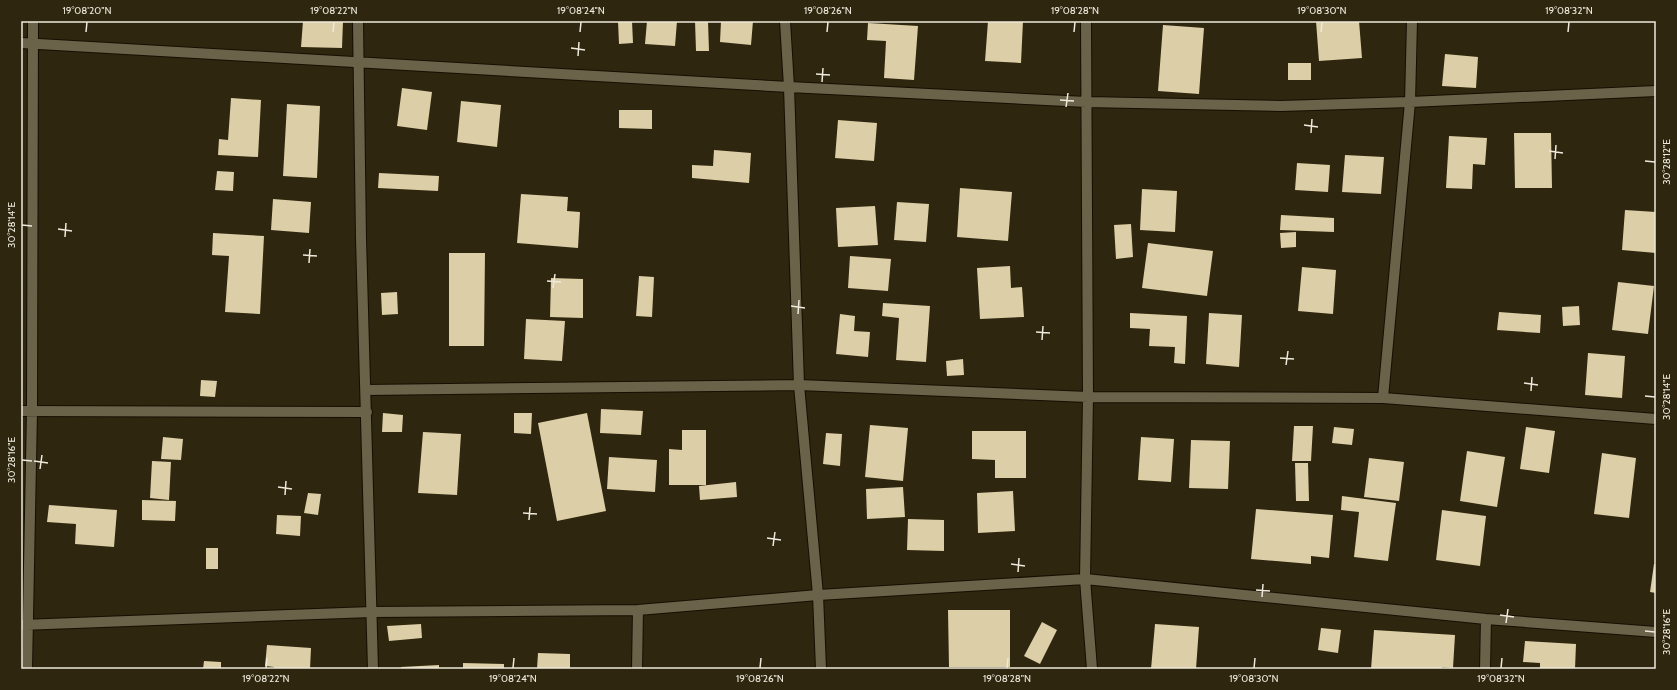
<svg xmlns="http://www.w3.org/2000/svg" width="1677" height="690" font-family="Cabin,sans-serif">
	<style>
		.building { fill: #dccea6 }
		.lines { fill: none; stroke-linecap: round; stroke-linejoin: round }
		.minor-casing { stroke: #160f00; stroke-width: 12 }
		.minor { stroke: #6b624a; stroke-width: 10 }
		.ticks { fill: none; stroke: #eee9dc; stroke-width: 1.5 }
		.neatline { fill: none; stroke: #eee9dc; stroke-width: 1.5 }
		.ticks-label { font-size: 10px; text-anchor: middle; fill: #eee9dc }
	</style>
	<rect width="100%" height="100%" fill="#2e260f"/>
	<path class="building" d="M303,21H343L342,48L301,47Z
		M618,21H632L633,43L619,44Z
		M647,21H677L675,46L645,44Z
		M695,21H708L709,51H696Z
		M721,21H753L751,45L720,42Z
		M988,21H1023L1021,63L985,61Z
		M1316,21H1359L1362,58L1319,61Z
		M868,23L918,26L914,80L884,78L886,41L867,40Z
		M1163,25L1204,28L1199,94L1158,91Z
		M1445,54L1478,57L1476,88L1442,86Z
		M1288,63H1311V80H1288Z
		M402,88L432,92L427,130L397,126Z
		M231,98L261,100L258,157L218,155L219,139L228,140Z
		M461,101L501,105L497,147L457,142Z
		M287,104L320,106L317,178L283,176Z
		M619,110H652V129L619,128Z
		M838,120L877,123L874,161L835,158Z
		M1514,133H1551L1552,188H1515Z
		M1449,136L1487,138L1485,165L1473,164L1472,189L1446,188Z
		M714,150L751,153L749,183L692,178V165L713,166Z
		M1345,155L1384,157L1381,194L1342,192Z
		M1297,163L1330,165L1328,192L1295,190Z
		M217,171L234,172L233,191L215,190Z
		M379,173L439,176L438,191L378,188Z
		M960,188L1012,192L1008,241L957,237Z
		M1142,189L1177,191L1175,232L1140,230Z
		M521,194L568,197L567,211L580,212L578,248L517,243Z
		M273,199L311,202L309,233L271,230Z
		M897,202L929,204L926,242L894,240Z
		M875,206L878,245L838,247L836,208Z
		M1625,210L1656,212V253L1622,250Z
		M1281,215L1334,218V232L1280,230Z
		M1131,224L1133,257L1116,259L1114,225Z
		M1296,232V247L1281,248L1280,233Z
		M213,233L264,236L260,314L225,312L229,256L212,255Z
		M1148,243L1213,251L1207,296L1142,288Z
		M449,253H485L484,346H449Z
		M850,256L891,259L888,291L848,288Z
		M1010,266L1011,288L1022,287L1024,317L980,319L977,268Z
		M1302,267L1336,270L1333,314L1298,311Z
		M639,276L654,277L652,317L636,316Z
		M551,278L583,279V318L550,317Z
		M1618,282L1654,286L1648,334L1612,330Z
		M397,292L398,314L382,315L381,293Z
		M883,303L930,306L926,362L896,360L899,318L882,316Z
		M1579,306L1580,325L1563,326L1562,307Z
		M1499,312L1541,315L1540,333L1497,330Z
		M1130,313L1187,316L1185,364L1174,363L1175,347L1149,346L1150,329L1130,328Z
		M1209,313L1242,315L1239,367L1206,364Z
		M840,314L855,316L854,331L870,332L868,357L836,354Z
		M526,319L565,321L562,361L524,359Z
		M1588,353L1625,356L1622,398L1585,395Z
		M963,359L964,375L947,376L946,361Z
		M201,380L217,381L215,397L200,396Z
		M601,409L643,411L641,435L600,433Z
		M383,413L403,415L402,432H382Z
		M514,413H532L531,434L514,433Z
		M587,413L606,511L557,521L538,423Z
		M870,425L908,428L903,481L865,477Z
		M1294,426H1313L1311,461H1292Z
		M1334,427L1354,429L1352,445L1332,443Z
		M1526,427L1555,431L1549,473L1520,469Z
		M682,430H706V485H669V449L682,450Z
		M972,431H1026V478H995V460L972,459Z
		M423,432L461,434L457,495L418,493Z
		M826,433L842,434L840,466L823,464Z
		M163,437L183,439L181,460L161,459Z
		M1141,437L1174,439L1171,482L1138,480Z
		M1191,440L1230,441L1228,489L1189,488Z
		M1467,451L1505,457L1497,507L1460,501Z
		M1602,453L1636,458L1629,518L1594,514Z
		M609,457L657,460L655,492L607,489Z
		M1369,458L1404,462L1399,501L1364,497Z
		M152,461L171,462L169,500L150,498Z
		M1295,463H1308L1309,501H1296Z
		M736,482L737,497L700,500L699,486Z
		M903,487L905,517L867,519L866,489Z
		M1013,491L1015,531L978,533L977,493Z
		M308,493L321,494L318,515L304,513Z
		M1342,496L1396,503L1388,561L1354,557L1359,512L1341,510Z
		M142,500L176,501L175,521L142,520Z
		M49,505L117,510L114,547L75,544L76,524L47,522Z
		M1256,509L1333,515L1329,558L1311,556V564L1251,559Z
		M1442,510L1486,516L1480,566L1436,560Z
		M277,515L301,516L300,536L276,534Z
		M908,519L944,520V551L907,550Z
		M206,548H218V569H206Z
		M1654,564H1656V593L1650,592Z
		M948,610H1010V667H949Z
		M1042,622L1057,630L1040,664L1024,656Z
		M421,624L422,638L389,641L387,626Z
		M1155,624L1199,627L1196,669H1151Z
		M1321,628L1341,630L1338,653L1318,650Z
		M1374,630L1455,635L1453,668L1442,667V669H1371Z
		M1525,641L1576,644L1575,669H1540V663L1523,662Z
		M267,645L311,648L310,669H274V667L265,666Z
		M538,653L570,654V669H537Z
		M204,661L221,662V669H203Z
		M463,663L504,664V669H463Z
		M439,665V669H401V667Z"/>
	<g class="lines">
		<defs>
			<path id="minor" d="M358,21L361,239L373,669
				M785,21L789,87L799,385L818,595L821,669
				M1086,21L1088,397L1085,579L1092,669
				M21,43L789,87L1086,102L1281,106L1410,102L1656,91
				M366,390L799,385L1088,397L1383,398L1656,419
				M1383,398L1410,102L1412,21
				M21,411L367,412
				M21,625L372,612L638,610L818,595L1085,579L1486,619L1656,632
				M27,669L32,411L33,21
				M637,669L638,610
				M1485,669L1486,619"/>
		</defs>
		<use href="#minor" class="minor-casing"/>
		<use href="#minor" class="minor"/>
	</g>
	<path class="ticks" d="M86,32L87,22M333,32L334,22M580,32L581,22M827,32L828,22M1074,32L1075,22M1321,32L1322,22M1568,32L1569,22M571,48L585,50M578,56L579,42M816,74L830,75M822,82L823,68M1060,100L1074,101M1066,107L1068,93M1304,125L1318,127M1311,133L1312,119M1549,151L1563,153M1555,159L1556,145M1645,161L1655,162M22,225L32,226M58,229L72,231M65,237L66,223M303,255L317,256M309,263L310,249M547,281L561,282M553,288L555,274M791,306L805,308M798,314L799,300M1036,332L1050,333M1042,340L1043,326M1280,358L1294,359M1286,365L1288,351M1524,383L1538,385M1531,391L1532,377M1645,396L1655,397M22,460L32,461M34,461L48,463M40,469L42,455M278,487L292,489M285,495L286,481M523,513L537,514M529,520L530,507M767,538L781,540M773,546L775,532M1011,564L1025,566M1018,572L1019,558M1256,590L1270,591M1262,597L1263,584M1500,615L1514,617M1506,623L1508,609M1645,631L1655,632M266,668L267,658M513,668L514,658M760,668L761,658M1007,668L1008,658M1254,668L1255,658M1501,668L1502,658"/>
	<rect width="1677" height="690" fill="none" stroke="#2e260f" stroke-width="44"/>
	<rect x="22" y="22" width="1633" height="646" class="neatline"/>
	<g class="ticks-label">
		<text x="87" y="14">19°08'20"N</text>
		<text x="334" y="14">19°08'22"N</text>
		<text x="581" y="14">19°08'24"N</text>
		<text x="828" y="14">19°08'26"N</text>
		<text x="1075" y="14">19°08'28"N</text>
		<text x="1322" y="14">19°08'30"N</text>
		<text x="1569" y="14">19°08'32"N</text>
		<text transform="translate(1666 162) rotate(-90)" y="4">30°28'12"E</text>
		<text transform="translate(11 225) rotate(-90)" y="4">30°28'14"E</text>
		<text transform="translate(1666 397) rotate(-90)" y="4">30°28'14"E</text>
		<text transform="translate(11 460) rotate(-90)" y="4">30°28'16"E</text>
		<text transform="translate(1666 632) rotate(-90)" y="4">30°28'16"E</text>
		<text x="266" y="682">19°08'22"N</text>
		<text x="513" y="682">19°08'24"N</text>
		<text x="760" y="682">19°08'26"N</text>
		<text x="1007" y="682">19°08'28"N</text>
		<text x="1254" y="682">19°08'30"N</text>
		<text x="1501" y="682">19°08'32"N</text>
	</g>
</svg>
